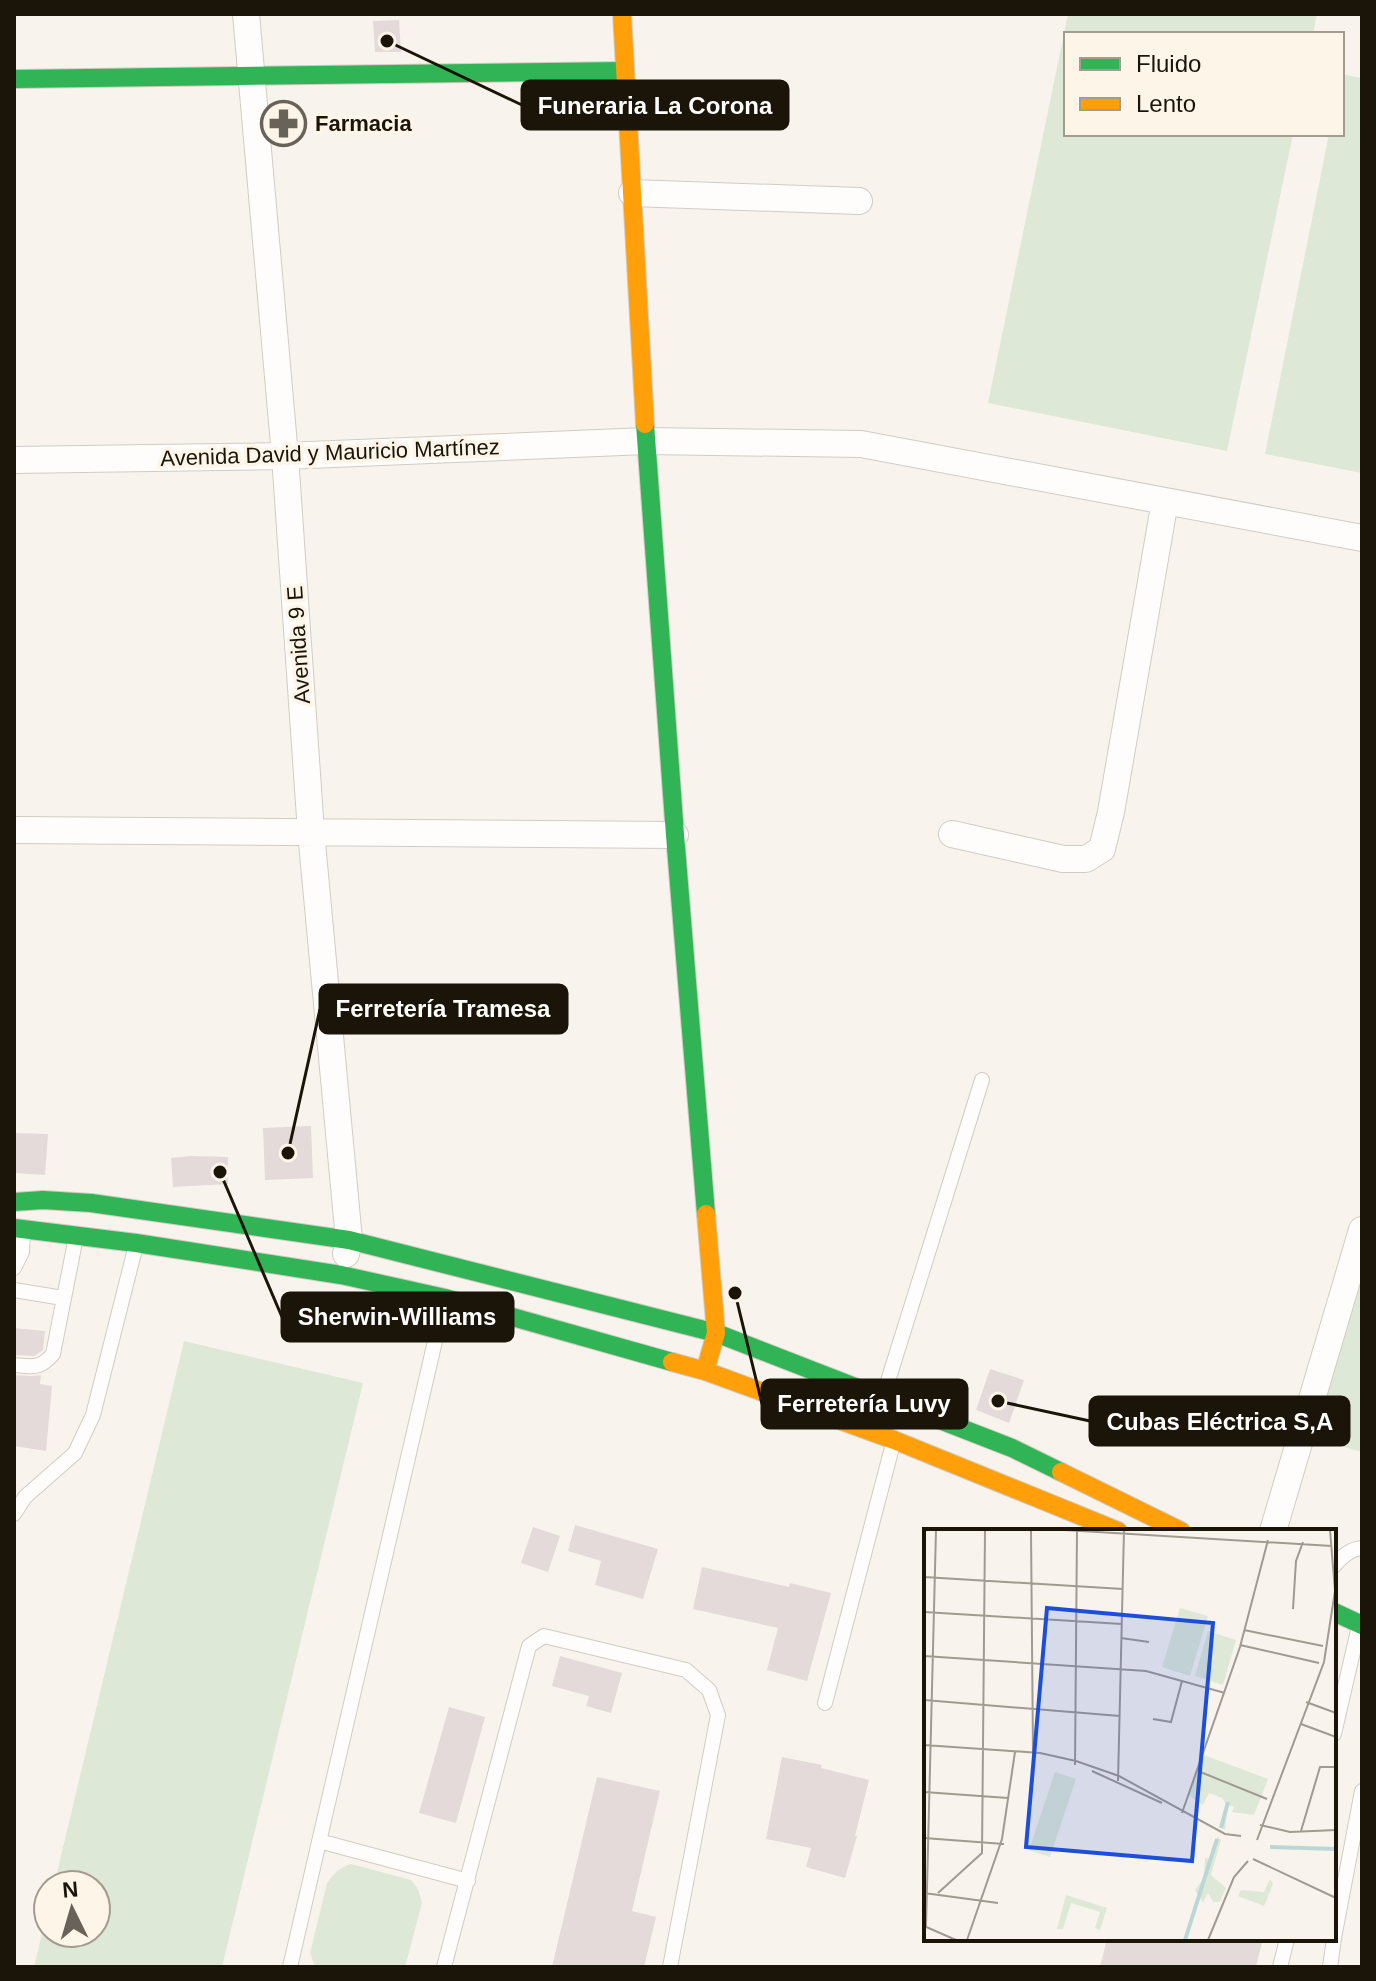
<svg xmlns="http://www.w3.org/2000/svg" width="1376" height="1981" font-family="Helvetica,sans-serif">
	<style>
		.green { fill: #dee8d6 }
		.building { fill: #e3dad9 }
		.lines { fill: none; stroke-linecap: round; stroke-linejoin: round }
		.lane-casing { stroke: #d1ccc3; stroke-width: 16 }
		.street-casing { stroke: #d1ccc3; stroke-width: 28 }
		.fast-casing { stroke: #d1ccc3; stroke-width: 20 }
		.slow-casing { stroke: #d1ccc3; stroke-width: 20 }
		.lane { stroke: #fefdfc; stroke-width: 14 }
		.street { stroke: #fefdfc; stroke-width: 26 }
		.fast { stroke: #30b455; stroke-width: 18 }
		.slow { stroke: #ff9f0a; stroke-width: 18 }
		.labels { text-anchor: middle; stroke-width: 7; stroke-linejoin: round; paint-order: stroke }
		.poi-label { font-size: 22px; font-weight: bold; fill: #1b1408; stroke: #fdf5e8; text-anchor: start }
		.street-label { font-size: 22px; fill: #1b1408; stroke: #fdf5e8 }
		.inset-river { fill: none; stroke: #bad7d5; stroke-width: 4 }
		.inset-road { fill: none; stroke: #a09a91; stroke-width: 2 }
		.view { fill: #1d4ed8; fill-opacity: 0.15; stroke: #1d4ed8; stroke-width: 4 }
		.inset-edge { fill: none; stroke: #1b1408; stroke-width: 4 }
		.leader { fill: none; stroke: #1b1408; stroke-width: 3 }
		.callout-dot { fill: #1b1408; stroke: #fdf5e8; stroke-width: 3 }
		.callout { fill: #1b1408; stroke: #1b1408; stroke-width: 3 }
		.callout-label { font-size: 24px; text-anchor: middle; font-weight: bold; fill: #fff }
	</style>
	<rect width="100%" height="100%" fill="#f8f4ed"/>
	<path class="green" d="M1068,14H1317L1313,34H1066V134H1293L1227,451L988,403Z
		M1342,74L1362,78V473L1265,454L1329,134H1342Z
		M1362,1229V1452L1298,1434Z
		M184,1341L363,1383L222,1967H34L48,1908V1933H96V1885H54Z
		M351,1864L411,1880L418,1889L422,1903L405,1967H315L310,1953L327,1883C334,1873 339,1868 351,1864Z"/>
	<path class="building" d="M399,20L401,52H375L373,21Z
		M311,1126L313,1178L265,1180L263,1128Z
		M14,1133L48,1134L45,1175L14,1173Z
		M190,1156L228,1157V1184L173,1187L171,1158Z
		M14,1328L45,1331L43,1350L34,1356L14,1355Z
		M990,1369L1024,1380L1009,1423L976,1410Z
		M14,1375L31,1376L41,1375L40,1384L52,1386L46,1451L14,1446Z
		M575,1525L658,1549L643,1599L595,1585L601,1561L568,1551Z
		M533,1527L560,1536L548,1572L521,1563Z
		M702,1567L789,1587L790,1583L831,1593L807,1681L767,1670L778,1628L693,1609Z
		M560,1656L622,1673L611,1713L586,1706L589,1696L552,1686Z
		M449,1707L485,1717L456,1823L419,1813Z
		M782,1757L822,1765L821,1768L869,1780L855,1836H857L845,1878L806,1867L811,1848L766,1839Z
		M597,1777L660,1791L632,1911L656,1917L644,1967H552Z
		M1107,1939H1263L1256,1967H1100Z"/>
	<g class="lines">
		<defs>
			<path id="lane" d="M14,1268L22,1252L23,1231
				M14,1290L63,1298
				M14,1365C33,1367 40,1369 53,1354L76,1237
				M883,1397L982,1080
				M14,1514L25,1497L75,1453L93,1415L136,1245
				M1334,1566C1341,1557 1350,1549 1362,1548
				M825,1703L894,1440
				M1334,1734L1359,1626
				M319,1841L468,1881
				M1334,1938L1362,1791
				M290,1967L445,1298
				M444,1967L529,1646L544,1636L686,1670L709,1690L718,1715L670,1967
				M1280,1967L1287,1939
				M1330,1967L1334,1939"/>
			<path id="street" d="M246,14L285,456L311,832L349,1240L346,1254
				M632,193L859,201
				M14,460L285,456L646,441L861,444L1362,538
				M14,830L675,835
				M952,834L1063,859H1086L1102,849L1111,812L1165,501
				M1273,1531L1362,1230"/>
			<path id="fast" d="M14,79L625,71
				M645,424L675,835L706,1214
				M14,1202L43,1200L91,1203L349,1240L716,1333L1012,1448L1061,1472
				M14,1228L136,1243L341,1275L445,1298L672,1362
				M1334,1612L1362,1625"/>
			<path id="slow" d="M622,14L645,424
				M672,1362L705,1371L894,1440L1118,1531
				M705,1371L716,1333L706,1214
				M1061,1472L1181,1531"/>
		</defs>
		<use href="#lane" class="lane-casing"/>
		<use href="#street" class="street-casing"/>
		<use href="#fast" class="fast-casing"/>
		<use href="#slow" class="slow-casing"/>
		<use href="#lane" class="lane"/>
		<use href="#street" class="street"/>
		<use href="#fast" class="fast"/>
		<use href="#slow" class="slow"/>
	</g>
	<defs>
		<symbol id="pharmacy-ring" viewBox="-11 -11 22 22"><circle r="9.5" fill="#fdf5e8" stroke="#686258" stroke-width="1.5"/><path d="M-2-6h4v4h4v4h-4v4h-4v-4h-4v-4h4Z" fill="#686258"/></symbol>
	</defs>
	<g fill-rule="evenodd">
		<use href="#pharmacy-ring" x="258" y="98" width="51" height="51"/>
	</g>
	<g class="labels">
		<g class="poi-label">
			<text x="315" y="131">Farmacia</text>
		</g>
		<g class="street-label">
			<text transform="translate(330 452) rotate(-2)" y="8">Avenida David y Mauricio Martínez</text>
			<text transform="translate(298 645) rotate(-94)" y="8">Avenida 9 E</text>
		</g>
	</g>
	<g transform="translate(924 1529)">
		<rect width="412" height="412" fill="#f8f4ed"/>
		<path d="M256,79L284,87L266,147L238,138ZM284,102L312,111L299,156L271,147ZM280,226L344,250L330,286L308,283L310,278L304,276L301,301L295,298L302,275L298,269L285,264L279,276L264,266ZM131,243L152,250L126,328L105,321ZM293,308L297,311L287,346L302,359L296,373H289L284,364L279,374L271,361L280,349L281,329L287,330ZM346,350L349,355L340,377L314,367L317,361L340,363ZM142,366L183,379L176,401L171,399L176,383L147,374L139,400H133Z" fill="#dee8d6"/>
		<path class="inset-river" d="M297,299L304,273M346,318L412,320M261,411L293,310"/>
		<path class="inset-road" d="M107,1L109,225M140,1L408,17M0,48L199,60M369,80L372,32L379,13M0,83L198,95M320,101L399,117M197,109L225,113M316,116L395,134M0,127L222,142L301,164M0,171L196,187M382,173L412,184M229,190L247,193L258,152M377,195L412,208M0,216L116,224L152,232L195,247L301,305L317,307M151,236L153,1M168,242L238,274M274,242L343,270M194,252L200,1M0,263L84,269M258,284L316,118L344,11M336,296L366,303L412,301M377,302L396,238H412M0,309L80,315M333,311L400,133L411,62L406,1M329,330L412,369M0,364L74,374M14,364L58,324L61,1M0,397L32,411M2,398L12,1M43,411L78,310L91,223M284,411L310,348L324,332"/>
		<path class="view" d="M123,79L289,94L268,332L102,318Z"/>
		<rect width="412" height="412" class="inset-edge"/>
	</g>
	<path class="leader" d="M387 41L522 105M288 1153L320 1009M220 1172L282 1317M735 1293L762 1404M998 1401L1090 1421"/>
	<g class="callout-dot">
		<circle cx="387" cy="41" r="8"/>
		<circle cx="288" cy="1153" r="8"/>
		<circle cx="220" cy="1172" r="8"/>
		<circle cx="735" cy="1293" r="8"/>
		<circle cx="998" cy="1401" r="8"/>
	</g>
	<g class="callout">
		<rect x="522" y="81" width="266" height="48" rx="8"/>
		<rect x="320" y="985" width="247" height="48" rx="8"/>
		<rect x="282" y="1293" width="231" height="48" rx="8"/>
		<rect x="762" y="1380" width="205" height="48" rx="8"/>
		<rect x="1090" y="1397" width="259" height="48" rx="8"/>
	</g>
	<g class="callout-label">
		<text x="655" y="114">Funeraria La Corona</text>
		<text x="443" y="1017">Ferretería Tramesa</text>
		<text x="397" y="1325">Sherwin-Williams</text>
		<text x="864" y="1412">Ferretería Luvy</text>
		<text x="1220" y="1430">Cubas Eléctrica S,A</text>
	</g>
	<rect width="1376" height="1981" fill="none" stroke="#1b1408" stroke-width="32"/>
	<rect x="1064" y="32" width="280" height="104" fill="#fdf5e8" stroke="#a39b8e" stroke-width="2"/>
	<rect x="1080" y="58" width="40" height="12" fill="#30b455" stroke="#a39b8e" stroke-width="2"/>
	<text x="1136" y="72" font-size="24" fill="#1b1408">Fluido</text>
	<rect x="1080" y="98" width="40" height="12" fill="#ff9f0a" stroke="#a39b8e" stroke-width="2"/>
	<text x="1136" y="112" font-size="24" fill="#1b1408">Lento</text>
	<g transform="translate(72 1909) rotate(355)"><circle r="38" fill="#fdf5e8" stroke="#a39b8e" stroke-width="2"/>
	<path d="M0-6L14 30L0 20L-14 30Z" fill="#686258"/>
	<text y="-12" font-size="22" font-weight="bold" text-anchor="middle" fill="#1b1408">N</text>
	</g>
</svg>
